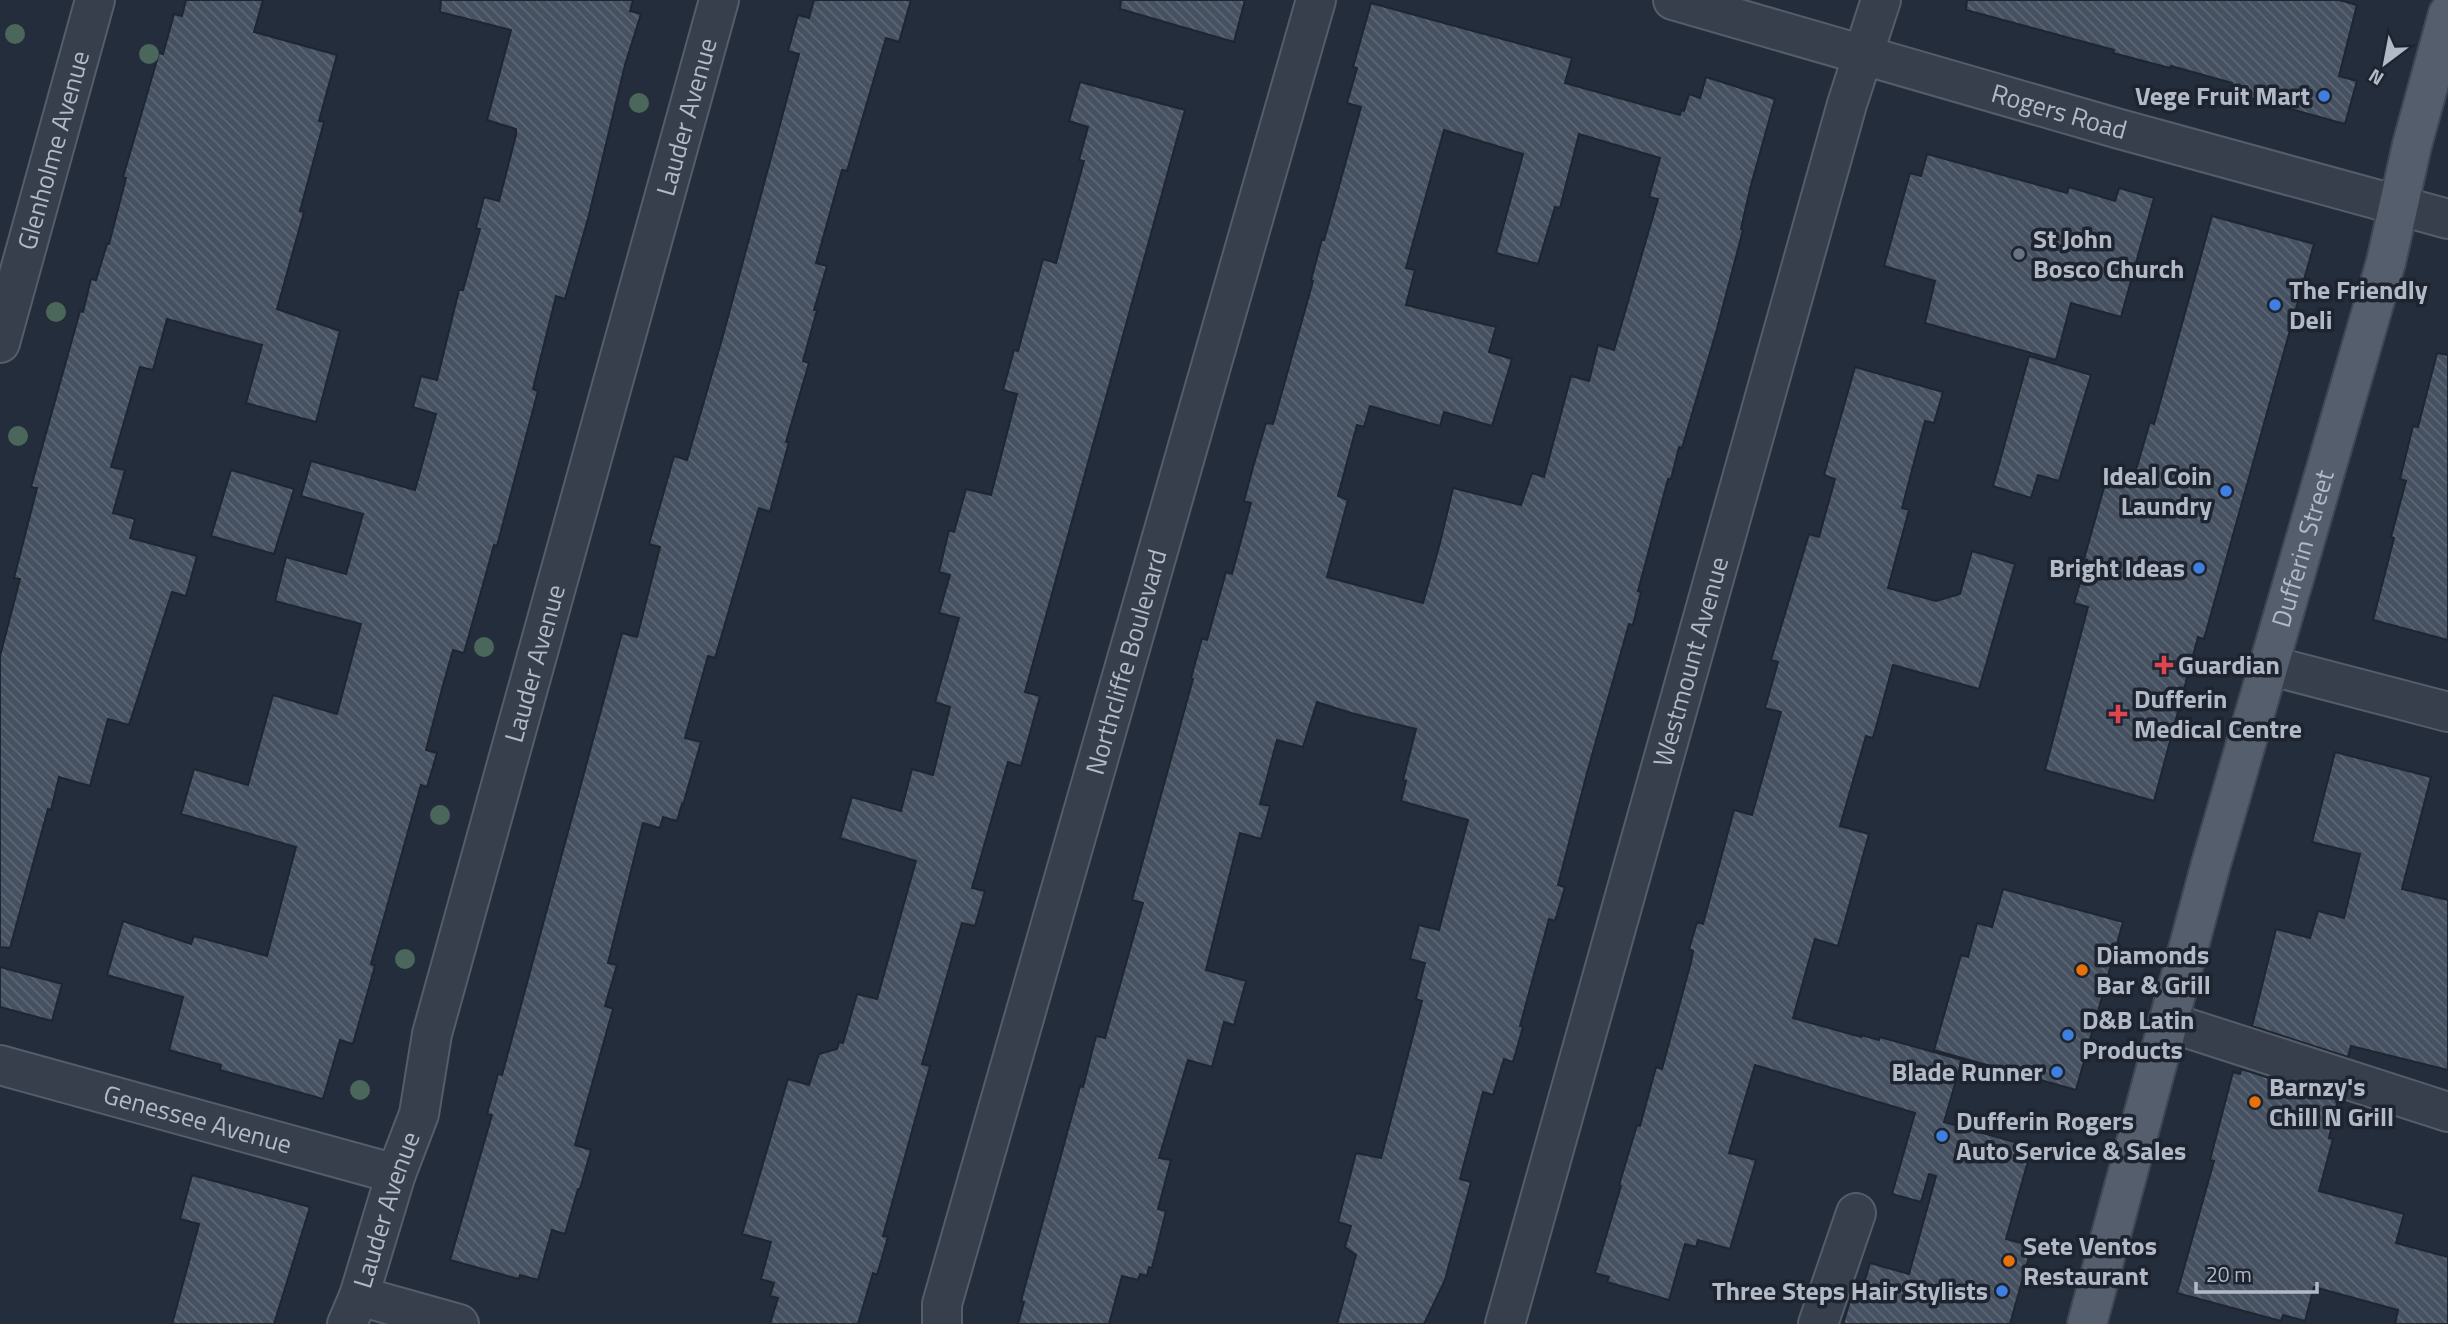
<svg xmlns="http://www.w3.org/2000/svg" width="2448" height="1324" font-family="'Titillium Web',sans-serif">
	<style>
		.building { fill: url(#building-back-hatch); stroke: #1f2632; stroke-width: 2; fill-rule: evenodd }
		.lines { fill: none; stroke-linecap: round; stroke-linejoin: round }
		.minor-casing { stroke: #565d69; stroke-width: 42 }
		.major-casing { stroke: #414854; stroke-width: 42 }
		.minor { stroke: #373f4c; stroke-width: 38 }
		.major { stroke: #555e6c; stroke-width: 38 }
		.tree { fill: #4b675b }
		.shop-dot { fill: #3f7fe0; stroke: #1d2430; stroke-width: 2.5 }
		.worship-dot { fill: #6b7280; stroke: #1d2430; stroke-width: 2.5 }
		.health-dot { fill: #e0444e; stroke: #1d2430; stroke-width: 2.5 }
		.food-dot { fill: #e8710a; stroke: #1d2430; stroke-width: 2.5 }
		.labels { text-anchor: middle; stroke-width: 7; stroke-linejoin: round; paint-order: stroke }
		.poi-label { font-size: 26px; font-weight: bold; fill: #b3bac7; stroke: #1d2430; text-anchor: start }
		.street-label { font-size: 26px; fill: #b3bac7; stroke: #1d2430 }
	</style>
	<defs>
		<pattern id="building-back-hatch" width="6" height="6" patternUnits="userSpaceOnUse" patternTransform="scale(1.75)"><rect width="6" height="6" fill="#455060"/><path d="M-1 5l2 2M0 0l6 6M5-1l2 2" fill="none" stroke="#5d6775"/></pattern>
	</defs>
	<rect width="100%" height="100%" fill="#242d3b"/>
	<path class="building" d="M186,0H263L254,32L337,55L319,121L324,122L300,211L304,212L277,309L340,331L316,422L246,403L262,345L167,319L153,370L140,367L111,467L125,470L113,513L135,519L130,538L197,556L186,596L172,592L129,725L108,719L90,786L59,777L51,810L48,809L10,948L0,947V656L20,579L14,578L37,488L31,487L80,311L83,312L91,279L96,280L107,244H109L126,178L123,177L159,53L163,54L174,14L182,16Z
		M441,0H633L630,11L641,14L625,65L589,215L565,299L556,296L533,389L538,391L497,546L494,545L464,653L453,650L442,689L426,750L437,753L427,787L421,785L371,964L375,966L353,1044L340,1040L323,1099L220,1070L221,1065L169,1050L183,997L107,975L123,921L191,944L194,936L267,956L296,847L181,814L194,769L248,785L273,695L337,714L361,624L275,601L286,557L346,574L363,514L301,496L311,461L415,490L436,414L413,407L421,376L437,380L459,290H463L480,229L476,228L484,197L499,201L516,135V129L487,120L511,30L440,12Z
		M814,0H911L899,42L886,38L847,171L842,170L816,263L827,266L814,310H817L803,361L809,363L786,442H789L770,512L759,508L715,658L708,656L685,738L701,742L683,805L682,804L677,821L663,817L660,828L643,823L608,963L617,965L605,1006L613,1009L575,1145L591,1150L580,1189H578L565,1234L552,1230L538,1280L520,1275L519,1279L450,1260L492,1115L487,1114L498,1074L502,1075L622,633L637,637L660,547L649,544L674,456L687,460L722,339L799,54L788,51L798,15L809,18Z
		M1121,0H1245L1234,42L1120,9Z
		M1967,0H2339L2357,5L2339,76L2357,81L2345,124L2229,92L2232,83L2171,66L2170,68L2113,53L2114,50L1966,10Z
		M1371,3L1572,58L1565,83L1680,115L1681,110L1684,111L1689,94L1700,98L1706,77L1775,99L1750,189L1741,229L1743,230L1717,329L1682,448L1679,447L1671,479H1668L1638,591L1641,592L1633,625L1629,624L1587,773L1558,885L1565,887L1555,921L1549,919L1520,1026L1523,1027L1513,1062L1504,1059L1493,1095L1483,1092L1460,1179L1471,1182L1445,1280L1424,1324H1337L1356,1255L1345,1247L1351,1226L1338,1222L1356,1153L1381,1158L1422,1001L1416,999L1425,963L1410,959L1419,925L1439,930L1468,820L1401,801L1406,781L1403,780L1416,729L1351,713L1317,702L1303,747L1277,740L1260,804L1270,806L1261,839L1240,833L1206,970L1246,981L1234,1025L1224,1022L1212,1067L1188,1060L1159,1158L1171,1160L1158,1209L1166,1211L1152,1268L1149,1267L1147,1276L1140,1274L1138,1280L1122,1276L1109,1324H1018L1024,1302L1021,1301L1080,1086L1083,1087L1096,1036L1105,1038L1143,903L1132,900L1193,679L1191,678L1202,638L1207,640L1226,572L1232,574L1251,503L1244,501L1253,467L1266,423L1273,424L1313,281L1311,280L1322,239L1324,240L1361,107L1347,103L1357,68L1353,67ZM1444,130L1523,154L1496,253L1538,264L1555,207L1560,208L1579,134L1660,158L1649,197L1658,199L1614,350L1598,345L1589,381L1571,376L1544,477L1532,473L1521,505L1453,488L1440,543L1423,603L1327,577L1348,500L1338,496L1357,425L1364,427L1370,406L1440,426L1444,412L1492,426L1512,359L1489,352L1496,327L1406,305L1415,270L1406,268Z
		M1080,82L1185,110L1025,692L1040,696L1021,766L1008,762L972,888L985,891L975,926L962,923L922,1064L930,1066L883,1236L888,1237L877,1275L873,1273L858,1324H770L778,1298L770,1296L774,1283L761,1279L771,1242L742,1234L788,1079L809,1085L819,1054L837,1049L839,1042L843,1043L857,994L877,999L916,861L840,838L852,797L901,811L912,769L933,775L950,707L935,702L959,618L939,613L950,575L939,572L949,530L954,532L966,489L991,495L1017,394L1003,390L1014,350L1018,351L1043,259L1056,263L1084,161L1079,160L1088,127L1069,121Z
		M1927,154L2067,193L2069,187L2115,201L2119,188L2154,198L2121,317L2071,303L2056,360L1925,323L1935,281L1884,266L1910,173L1921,176Z
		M2212,216L2314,244L2204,639L2198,637L2154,801L2045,770L2088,607L2074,603L2087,560L2084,559L2108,473L2133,480L2150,422L2154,424Z
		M2437,353L2448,355V640L2373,620L2394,538L2391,537L2406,481L2400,479L2413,426L2418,427Z
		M2029,356L2091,375L2059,481L2038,475L2031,498L1993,486Z
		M1855,367L1943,392L1934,423L1925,421L1902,508L1909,510L1888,588L1936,601L1960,594L1972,551L2015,564L1979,689L1893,665L1873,738L1866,736L1840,826L1869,834L1838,946L1815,939L1793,1018L1861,1037V1035L1879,1040L1880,1037L1962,1060L1944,1122L2032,1147L2006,1239L2032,1246L2010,1324H1843L1854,1288L1862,1290L1870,1263L1909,1274L1936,1176L1929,1174L1921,1202L1892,1194L1915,1113L1755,1065L1729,1153L1756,1160L1730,1249L1698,1240L1696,1247L1685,1244L1669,1300L1607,1282L1609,1277L1595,1273L1621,1186L1619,1185L1637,1125L1640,1126L1656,1067L1662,1069L1691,962L1693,951L1689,949L1697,922L1703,924L1734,810L1752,815L1781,712L1765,708L1778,662L1771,660L1809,534L1819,537L1835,479L1824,475Z
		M231,470L294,489L274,554L211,536Z
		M2335,752L2431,777L2402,889L2448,900V1070L2351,1046L2348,1057L2252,1026L2276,929L2310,938L2318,911L2344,918L2360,854L2312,842Z
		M2003,889L2123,922L2076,1090L1934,1050L1961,955L1968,957L1977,923L1992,927Z
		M0,967L62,984L52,1021L0,1007Z
		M2241,1069L2338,1100L2329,1138L2333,1139L2319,1191L2404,1214L2396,1243L2448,1257V1324H2395L2398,1310L2314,1287L2305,1321L2283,1315L2281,1321L2177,1293L2214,1161L2210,1160L2233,1072L2240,1074Z
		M192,1175L310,1207L274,1324H172L199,1224L180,1219Z"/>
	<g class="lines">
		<defs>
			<g id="minor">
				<path id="s1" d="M1673,0L2116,128L2448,219"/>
				<path id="s2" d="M0,343L95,0"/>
				<path d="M2268,665L2448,712"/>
				<path d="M2168,1022L2448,1112"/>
				<path id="s3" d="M0,1065L396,1174"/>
				<path d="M359,1296L459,1324"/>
				<path id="s4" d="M347,1324L359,1296L396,1174L419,1114L432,1034L719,0"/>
				<path id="s5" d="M942,1324V1304L1316,0"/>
				<path id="s6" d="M1505,1324L1847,104L1881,0"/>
				<path d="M1818,1324L1856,1213"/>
			</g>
			<g id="major">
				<path id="s7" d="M2087,1324L2211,864L2386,262L2412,145L2448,14"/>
			</g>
		</defs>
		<use href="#minor" class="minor-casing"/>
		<use href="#major" class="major-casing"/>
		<use href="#minor" class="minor"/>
		<use href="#major" class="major"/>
	</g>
	<g class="tree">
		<circle cx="15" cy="34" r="10"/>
		<circle cx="149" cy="54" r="10"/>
		<circle cx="639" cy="103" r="10"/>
		<circle cx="56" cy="312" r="10"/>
		<circle cx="18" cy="436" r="10"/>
		<circle cx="484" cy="647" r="10"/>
		<circle cx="440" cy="815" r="10"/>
		<circle cx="405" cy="959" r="10"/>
		<circle cx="360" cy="1090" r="10"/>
	</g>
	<g class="shop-dot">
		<circle cx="2324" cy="96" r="7"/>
		<circle cx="2275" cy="305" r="7"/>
		<circle cx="2226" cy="491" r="7"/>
		<circle cx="2199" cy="568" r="7"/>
		<circle cx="2068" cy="1035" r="7"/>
		<circle cx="2057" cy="1072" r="7"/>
		<circle cx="1942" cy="1136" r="7"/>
		<circle cx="2002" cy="1291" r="7"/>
	</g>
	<circle class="worship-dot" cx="2019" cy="254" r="7"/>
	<g class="health-dot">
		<path d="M2160.5 654.5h7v7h7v7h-7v7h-7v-7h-7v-7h7z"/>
		<path d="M2114.5 703.5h7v7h7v7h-7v7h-7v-7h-7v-7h7z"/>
	</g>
	<g class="food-dot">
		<circle cx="2082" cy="970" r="7"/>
		<circle cx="2255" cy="1102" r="7"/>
		<circle cx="2009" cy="1261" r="7"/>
	</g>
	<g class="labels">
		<g class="poi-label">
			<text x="2310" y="105" text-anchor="end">Vege Fruit Mart</text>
			<text x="2033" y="248">St John<tspan x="2033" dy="30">Bosco Church</tspan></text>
			<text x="2289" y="299">The Friendly<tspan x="2289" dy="30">Deli</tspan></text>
			<text x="2212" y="485" text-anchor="end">Ideal Coin<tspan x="2212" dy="30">Laundry</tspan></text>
			<text x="2185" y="577" text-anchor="end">Bright Ideas</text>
			<text x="2178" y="674">Guardian</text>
			<text x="2134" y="708">Dufferin<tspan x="2134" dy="30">Medical Centre</tspan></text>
			<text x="2096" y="964">Diamonds<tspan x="2096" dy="30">Bar &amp; Grill</tspan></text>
			<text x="2082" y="1029">D&amp;B Latin<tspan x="2082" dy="30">Products</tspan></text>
			<text x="2043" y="1081" text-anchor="end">Blade Runner</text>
			<text x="2269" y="1096">Barnzy's<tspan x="2269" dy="30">Chill N Grill</tspan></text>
			<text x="1956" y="1130">Dufferin Rogers<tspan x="1956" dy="30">Auto Service &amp; Sales</tspan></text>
			<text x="2023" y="1255">Sete Ventos<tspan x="2023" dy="30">Restaurant</tspan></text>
			<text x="1988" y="1300" text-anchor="end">Three Steps Hair Stylists</text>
		</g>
		<g class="street-label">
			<text dy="9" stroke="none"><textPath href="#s1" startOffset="402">Rogers Road</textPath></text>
			<text dy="9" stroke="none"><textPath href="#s4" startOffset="1255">Lauder Avenue</textPath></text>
			<text dy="9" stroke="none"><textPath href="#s2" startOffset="200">Glenholme Avenue</textPath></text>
			<text dy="9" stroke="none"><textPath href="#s7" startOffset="805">Dufferin Street</textPath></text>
			<text dy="9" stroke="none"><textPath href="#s6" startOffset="688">Westmount Avenue</textPath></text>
			<text dy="9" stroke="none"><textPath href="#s5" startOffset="688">Northcliffe Boulevard</textPath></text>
			<text dy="9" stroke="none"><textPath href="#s4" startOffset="688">Lauder Avenue</textPath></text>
			<text dy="9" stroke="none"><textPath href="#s3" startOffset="205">Genessee Avenue</textPath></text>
			<text dy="9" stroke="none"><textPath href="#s4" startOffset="121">Lauder Avenue</textPath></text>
		</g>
	</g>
	<g transform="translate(2385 63) rotate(212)" stroke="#1d2430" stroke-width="5" paint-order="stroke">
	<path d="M0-5L12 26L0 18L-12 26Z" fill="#b3bac7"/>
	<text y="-10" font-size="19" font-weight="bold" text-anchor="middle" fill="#b3bac7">N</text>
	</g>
	<path d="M2196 1282v10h121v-10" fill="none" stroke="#b3bac7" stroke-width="3.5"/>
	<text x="2206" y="1282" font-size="21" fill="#b3bac7" stroke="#1d2430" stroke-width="5" paint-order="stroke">20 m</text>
</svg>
